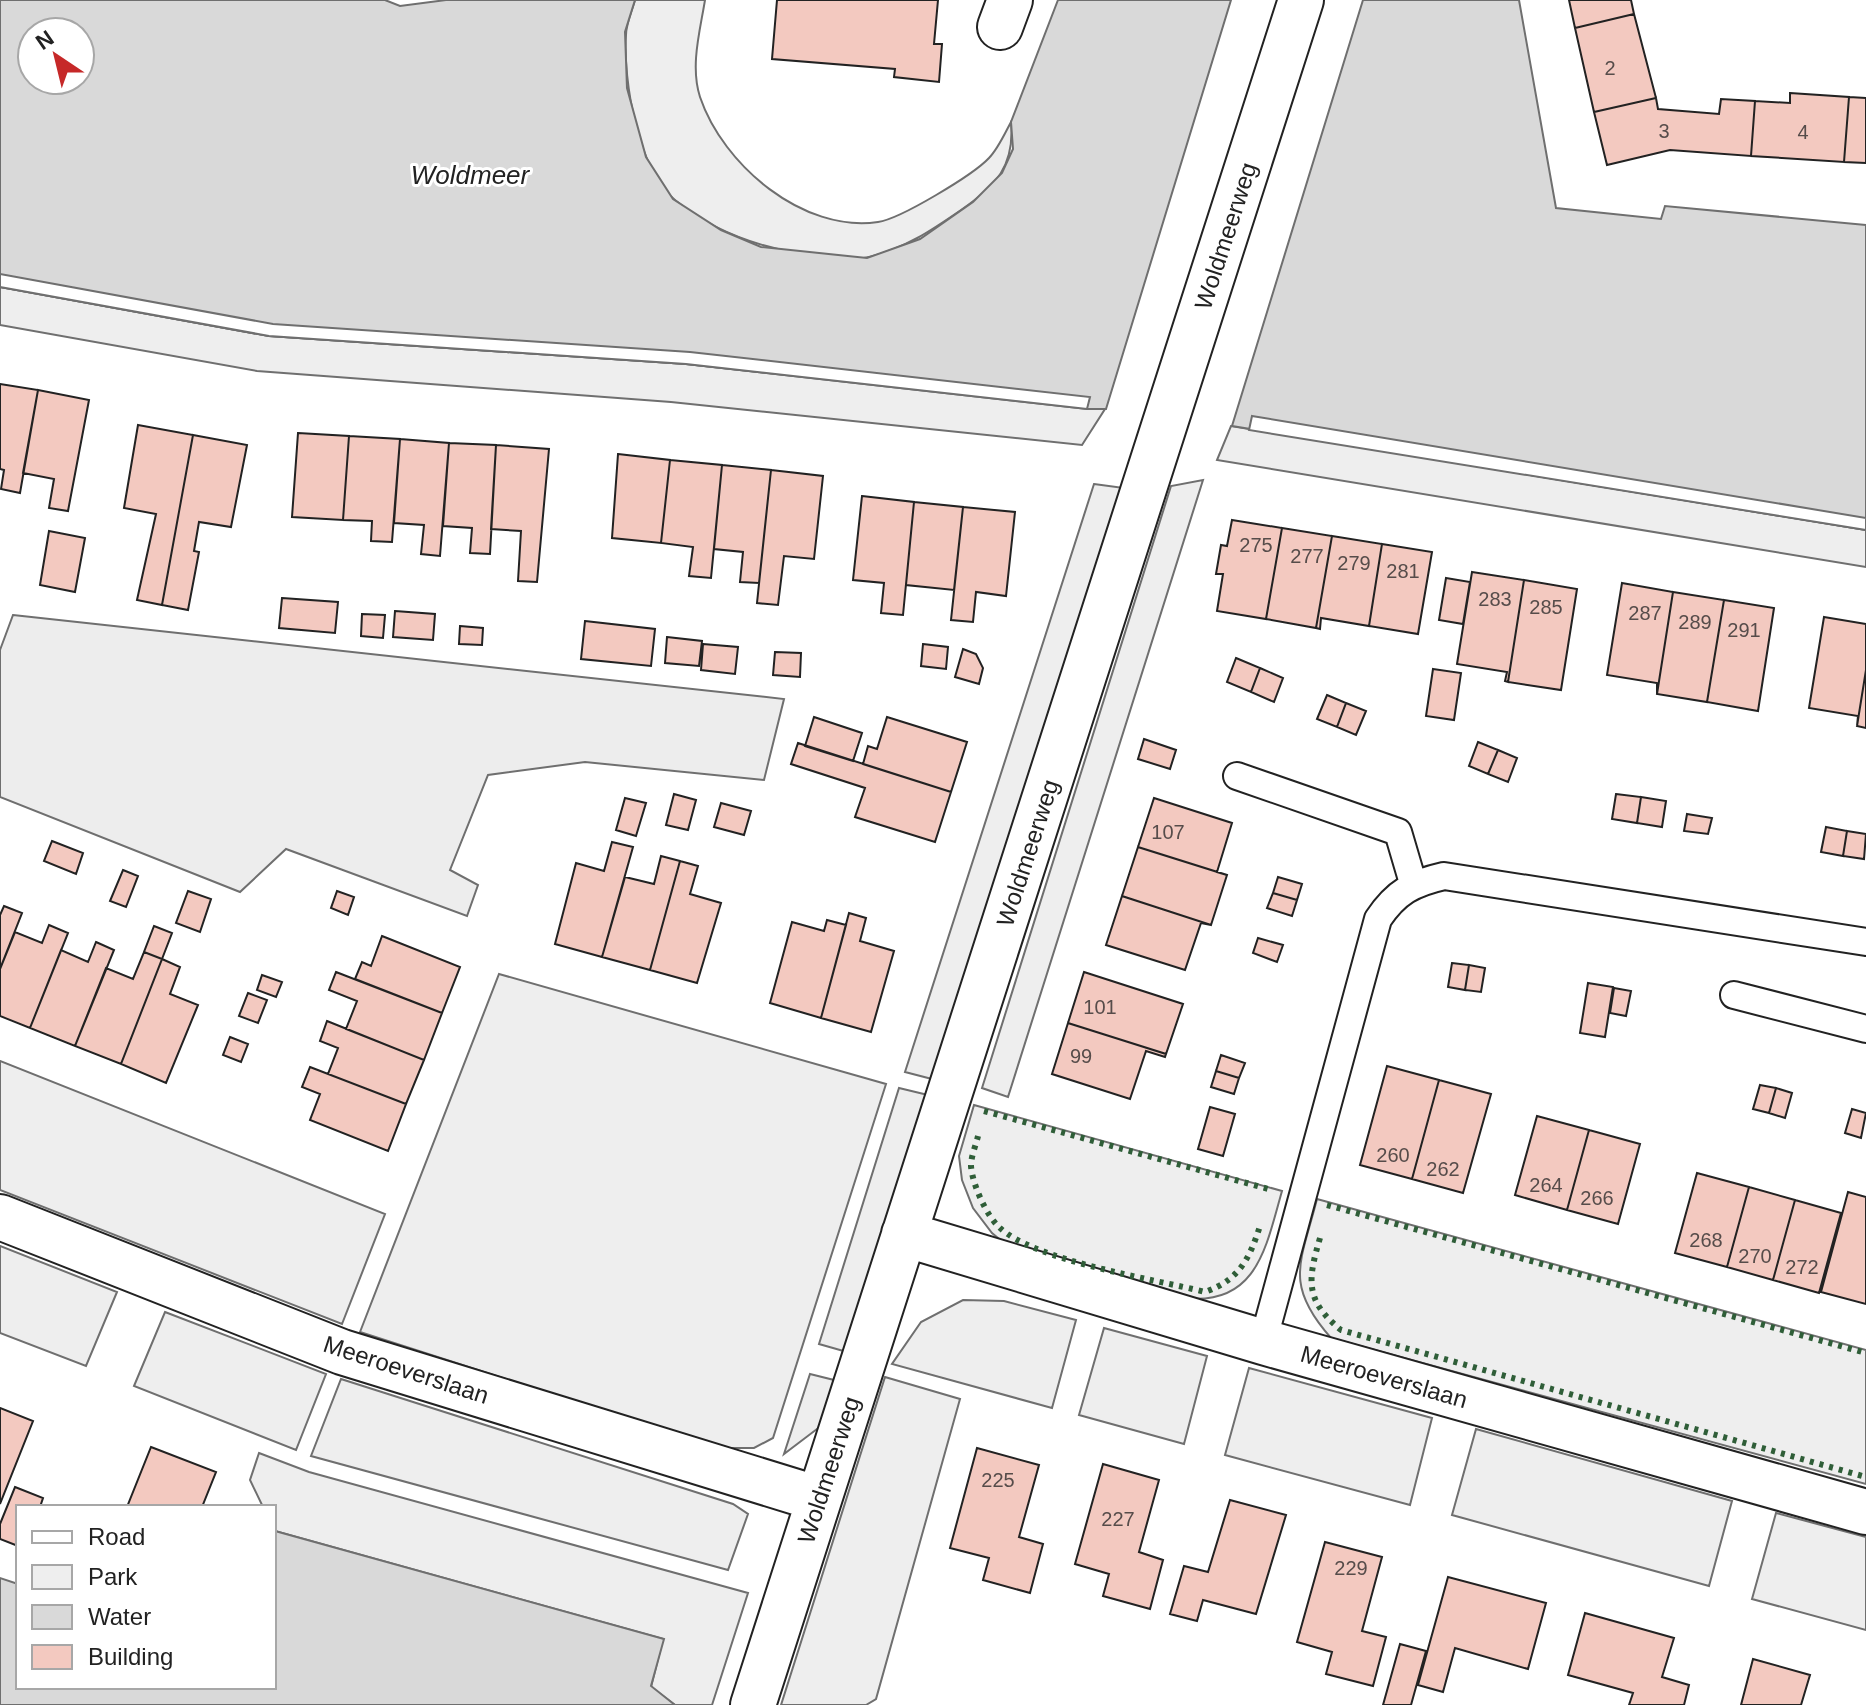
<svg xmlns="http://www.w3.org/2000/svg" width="1866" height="1705" font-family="Helvetica,sans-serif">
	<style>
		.green { fill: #eee; stroke: #6f6f6f; stroke-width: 2 }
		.parking { fill: #ededed; stroke: #6f6f6f; stroke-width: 2 }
		.water { fill: #d9d9d9; stroke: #6f6f6f; stroke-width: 2; fill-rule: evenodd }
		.pier { fill: #fff; stroke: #6f6f6f; stroke-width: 2 }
		.building { fill: #f3c9c0; stroke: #222; stroke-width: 2 }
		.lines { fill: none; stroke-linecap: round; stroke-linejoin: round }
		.service-casing { stroke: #222; stroke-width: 30 }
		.minor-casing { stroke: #222; stroke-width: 48 }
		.service { stroke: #fff; stroke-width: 26 }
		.minor { stroke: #fff; stroke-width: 44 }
		.hedge { stroke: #2f5e38; stroke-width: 6; stroke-dasharray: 4 6; stroke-linecap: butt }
		.labels { text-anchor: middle; stroke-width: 6; stroke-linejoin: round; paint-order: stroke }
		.number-label { font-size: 20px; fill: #564c4a }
		.street-label { font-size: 24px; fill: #222; stroke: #fff }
		.water-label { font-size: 26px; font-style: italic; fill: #222; stroke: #fff }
	</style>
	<rect width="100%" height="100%" fill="#fff"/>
	<path class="green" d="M635,0H705C700,31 690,66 700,97C723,165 803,233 878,222C900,219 973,175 989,158C998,149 1005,133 1011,122C1015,166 996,186 961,210C932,230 904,249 869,257C849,262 817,256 797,253C752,245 711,230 675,200C638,170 623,81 626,35C626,24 632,11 635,0Z
		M0,287L269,336L686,364L1105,409L1082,445L671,402L257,371L0,325Z
		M1231,426L1866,530V567L1217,460Z
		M1203,480L1008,1097L982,1088L1171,486Z
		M1094,484L1124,488L932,1079L905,1072Z
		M499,974L886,1084L773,1438L754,1448H721L360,1332Z
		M0,1061L385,1214L342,1324L0,1190Z
		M899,1088L928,1095L847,1352L819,1344Z
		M974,1105L1282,1191C1266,1247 1257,1307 1183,1298L1015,1252L992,1233L973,1208L962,1180L959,1156Z
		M1317,1199L1866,1350V1484L1331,1338C1283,1284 1301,1262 1317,1199Z
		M0,1246L117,1292L86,1366L0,1333Z
		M963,1300L1004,1301L1076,1320L1052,1408L892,1364L921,1322Z
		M165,1312L326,1374L296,1450L134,1386Z
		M1104,1328L1207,1356L1184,1444L1079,1415Z
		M1249,1368L1432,1418L1410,1505L1225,1455Z
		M810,1374L838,1381L821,1426L784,1454Z
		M885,1377L960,1399L876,1699L866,1705H781Z
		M341,1379L733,1504L748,1514L728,1570L311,1456Z
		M1476,1429L1732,1501L1709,1586L1452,1515Z
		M259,1453L309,1472L748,1593L712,1705H675L651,1687L663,1639L275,1531L274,1507H263L250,1480Z
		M1776,1513L1866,1537V1630L1752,1599Z"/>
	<path class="parking" d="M13,615L784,699L764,780L585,762L488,775L450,870L478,885L467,916L286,849L240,892L0,797V650Z"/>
	<path class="water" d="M0,0H385L400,6L446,0H635L625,32L627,88L646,157L673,199L721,230L761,247L867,258L920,239L973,202L1002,173L1013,149L1011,122L1058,0H1231L1106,409H1087L686,364L269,336L0,287ZM32,32H80V80H32Z
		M1363,0H1519L1556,208L1661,219L1665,206L1866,225V530L1232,426Z
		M275,1531L664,1639L651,1686L675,1705H0V1578L18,1584V1687H274Z"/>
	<path class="pier" d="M0,274L273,324L690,352L1090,397L1087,409L686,364L269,336L0,287Z
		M1252,416L1866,518V530L1249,430Z"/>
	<path class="building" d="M777,0H938L934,44H942L939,82L894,77L895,69L772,59Z
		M1569,0H1631L1634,14L1575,28Z
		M1634,14L1656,98L1594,112L1575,28Z
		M1790,93L1849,97L1844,162L1751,156L1755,101L1790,103Z
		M1849,97L1866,98V163L1844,162Z
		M1656,98L1658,109L1719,114L1721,99L1755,101L1751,156L1670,150L1607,165L1594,112Z
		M0,384L38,390L20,493L1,489L4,470L0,469Z
		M38,390L89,400L68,511L49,508L54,479L23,473Z
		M138,425L193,435L162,605L137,600L156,514L124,508Z
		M298,433L349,436L343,520L292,517Z
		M193,435L247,445L231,527L199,522L194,551L199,552L188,610L162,605Z
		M349,436L400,439L392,542L371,541L372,521L343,520Z
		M400,439L449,443L440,556L421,554L424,525L394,523Z
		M449,443L496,445L490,554L470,553L472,528L443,526Z
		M496,445L549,449L537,582L518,581L521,531L491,529Z
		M618,454L670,460L661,543L612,538Z
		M670,460L722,465L711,578L689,576L693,547L661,543Z
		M722,465L771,470L759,583L740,582L743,552L714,549Z
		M771,470L823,476L814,559L784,556L778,605L757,603Z
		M862,496L914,502L903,615L881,613L884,583L853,580Z
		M914,502L963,507L954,590L906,585Z
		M963,507L1015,512L1006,596L976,592L973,622L951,620Z
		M1232,520L1282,528L1266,619L1217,611L1223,574H1216L1221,545L1227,546Z
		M1282,528L1332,536L1316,628L1266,619Z
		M49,531L85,538L75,592L40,585Z
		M1332,536L1382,544L1369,626L1321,618L1320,629L1316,628Z
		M1382,544L1432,552L1418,634L1369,626Z
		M1472,572L1524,580L1508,682L1505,681L1507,672L1457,664Z
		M1446,578L1470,582L1463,624L1439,620Z
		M1524,580L1577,589L1561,690L1508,682Z
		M1622,583L1673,592L1657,694V683L1607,675Z
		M1673,592L1724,600L1707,702L1657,694Z
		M282,598L338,602L335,633L279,628Z
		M1724,600L1774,608L1758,711L1707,702Z
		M395,611L435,614L433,640L393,637Z
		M362,614L385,615L383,638L361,636Z
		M1824,617L1866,624V670L1857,726L1858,716L1809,708Z
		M585,621L655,629L651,666L581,659Z
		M460,626L483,628L482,645L459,644Z
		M667,637L702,641L699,666L665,663Z
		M703,644L738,647L735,674L701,670Z
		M923,644L948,647L946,669L921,666Z
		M963,649L976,654L983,668L979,684L955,677Z
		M775,652L801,653L800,677L773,675Z
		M1236,658L1260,668L1251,692L1227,682Z
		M1260,668L1283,678L1274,702L1251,692Z
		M1433,669L1461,673L1454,720L1426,716Z
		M1866,670V728L1857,726Z
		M1327,695L1346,703L1337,727L1317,719Z
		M1346,703L1366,711L1356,735L1337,727Z
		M814,717L862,733L853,761L805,746Z
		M887,717L967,742L951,792L863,764L868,746L877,749Z
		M1144,739L1176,750L1170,769L1138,759Z
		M1478,742L1498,750L1488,774L1469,766Z
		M798,743L951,792L935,842L855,817L865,788L791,764Z
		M1498,750L1517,758L1508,782L1488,774Z
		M674,794L696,800L688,830L666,825Z
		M1616,794L1641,797L1637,823L1612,819Z
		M1641,797L1666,801L1662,827L1637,823Z
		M625,798L646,803L636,836L616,830Z
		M1154,798L1232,823L1217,872L1227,875L1138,847Z
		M721,803L751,811L744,835L714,827Z
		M1687,814L1712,818L1708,834L1684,831Z
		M1826,827L1847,831L1843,856L1821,852Z
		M1847,831L1866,834L1864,859L1843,856Z
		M52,841L83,853L76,874L44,861Z
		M612,842L633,847L602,957L555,944L576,863L604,871Z
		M1138,847L1227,875L1211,925L1122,896Z
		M661,856L680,861L650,970L602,957L625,877L654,884Z
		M680,861L698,866L690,894L721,903L697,983L650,970Z
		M123,870L138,876L126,907L110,901Z
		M1278,877L1302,884L1297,900L1273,893Z
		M188,891L211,899L200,932L176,923Z
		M337,891L354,897L348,915L331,908Z
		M1273,893L1297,900L1292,916L1267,908Z
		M1122,896L1211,925L1201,923L1185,970L1106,945Z
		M4,906L22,913L0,969V915Z
		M849,913L866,918L860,941L894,951L871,1032L821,1018Z
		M827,920L846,925L821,1018L770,1003L792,922L824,931Z
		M49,925L68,933L30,1028L0,1016V969L15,932L42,943Z
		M154,926L172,933L162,959L144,952Z
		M382,936L460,967L442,1013L355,979L362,962L371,966Z
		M1258,938L1283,945L1277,962L1253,953Z
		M96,942L114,950L75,1046L30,1028L61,950L88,962Z
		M144,952L162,959L121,1064L75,1046L106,968L133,979Z
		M162,959L180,967L170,994L198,1005L166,1083L121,1064Z
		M1452,963L1469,965L1465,990L1448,987Z
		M1469,965L1485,968L1481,992L1465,990Z
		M336,972L442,1013L424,1060L346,1029L357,1001L329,990Z
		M1084,972L1183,1004L1166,1054L1068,1023Z
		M262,975L282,982L276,997L257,990Z
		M1588,983L1613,987L1605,1037L1580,1033Z
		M1614,988L1631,991L1626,1016L1610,1013Z
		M248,993L267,1000L258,1023L239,1016Z
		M327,1021L424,1060L406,1104L328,1074L338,1048L320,1041Z
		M1068,1023L1166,1054L1165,1057L1146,1051L1130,1099L1052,1074Z
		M230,1037L248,1044L241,1062L223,1055Z
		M1221,1055L1245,1063L1239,1078L1216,1071Z
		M1387,1066L1439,1080L1412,1179L1360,1165Z
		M310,1067L406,1104L388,1151L310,1120L320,1094L302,1087Z
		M1216,1071L1239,1078L1234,1094L1211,1087Z
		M1439,1080L1491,1094L1463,1193L1412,1179Z
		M1760,1085L1776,1088L1769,1113L1753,1109Z
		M1776,1088L1792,1093L1785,1118L1769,1113Z
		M1210,1107L1235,1114L1223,1156L1198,1149Z
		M1852,1109L1866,1113L1861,1138L1845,1133Z
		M1537,1116L1589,1130L1567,1210L1515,1195Z
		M1589,1130L1640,1144L1618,1224L1567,1210Z
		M1697,1173L1749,1187L1727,1267L1675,1253Z
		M1749,1187L1795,1200L1773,1280L1727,1267Z
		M1848,1192L1866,1197V1304L1821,1292Z
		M1795,1200L1841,1213L1819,1293L1773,1280Z
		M0,1408L33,1421L0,1504Z
		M151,1447L216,1472L202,1507H127Z
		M977,1448L1039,1465L1019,1537L1043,1544L1030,1593L983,1580L989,1558L950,1548Z
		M1103,1464L1159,1480L1139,1552L1163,1560L1150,1609L1103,1596L1109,1574L1075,1564Z
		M15,1487L43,1498L40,1507H18V1546L0,1539V1524Z
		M1230,1500L1286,1515L1256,1614L1203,1600L1197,1621L1170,1614L1184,1566L1208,1572Z
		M1325,1542L1382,1557L1362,1631L1386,1637L1373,1686L1326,1674L1332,1652L1297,1642Z
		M1448,1577L1546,1603L1528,1669L1455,1648L1443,1692L1418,1685Z
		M1585,1613L1674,1638L1662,1677L1689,1685L1684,1705H1629L1633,1693L1568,1675Z
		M1400,1644L1426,1651L1411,1705H1383Z
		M1753,1659L1810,1675L1801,1705H1741Z"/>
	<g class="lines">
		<defs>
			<path id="service" d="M1237,776L1398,832L1413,883
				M1734,995L1866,1029
				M1263,1342L1378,919C1396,892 1413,883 1444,876L1866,942"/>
			<path id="minor" d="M1000,27L1010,0
				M0,1217L342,1352L819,1499
				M904,1234L1263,1342L1866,1512
				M753,1705L1301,0"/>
		</defs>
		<use href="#service" class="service-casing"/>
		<use href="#minor" class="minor-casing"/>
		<use href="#service" class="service"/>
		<use href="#minor" class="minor"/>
		<path class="hedge" d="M984,1111L1272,1190
			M978,1136C976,1145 971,1156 971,1166C972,1183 986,1215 999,1227C1034,1261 1154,1279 1205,1292C1241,1279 1250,1257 1261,1223
			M1327,1205L1866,1353
			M1320,1238C1308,1279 1304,1300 1341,1330L1866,1477"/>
	</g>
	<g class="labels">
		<g class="number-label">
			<text x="1610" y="75">2</text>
			<text x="1664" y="138">3</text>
			<text x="1803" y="139">4</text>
			<text x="1256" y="552">275</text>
			<text x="1307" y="563">277</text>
			<text x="1354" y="570">279</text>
			<text x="1403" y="578">281</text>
			<text x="1495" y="606">283</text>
			<text x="1546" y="614">285</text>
			<text x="1645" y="620">287</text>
			<text x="1695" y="629">289</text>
			<text x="1744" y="637">291</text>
			<text x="1168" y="839">107</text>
			<text x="1100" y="1014">101</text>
			<text x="1081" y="1063">99</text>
			<text x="1393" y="1162">260</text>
			<text x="1443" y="1176">262</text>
			<text x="1546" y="1192">264</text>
			<text x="1597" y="1205">266</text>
			<text x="1706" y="1247">268</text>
			<text x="1755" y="1263">270</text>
			<text x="1802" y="1274">272</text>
			<text x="998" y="1487">225</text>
			<text x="1118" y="1526">227</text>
			<text x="1351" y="1575">229</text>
		</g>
		<g class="street-label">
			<text transform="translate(1226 236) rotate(-72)" y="8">Woldmeerweg</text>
			<text transform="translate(1028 853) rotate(-72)" y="8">Woldmeerweg</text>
			<text transform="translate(406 1370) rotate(18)" y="8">Meeroeverslaan</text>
			<text transform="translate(1384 1377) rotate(16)" y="8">Meeroeverslaan</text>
			<text transform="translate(829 1470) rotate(-72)" y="8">Woldmeerweg</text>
		</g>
		<g class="water-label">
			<text x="470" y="184">Woldmeer</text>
		</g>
	</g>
	<rect x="16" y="1505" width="260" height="184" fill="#ffffff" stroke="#a7a7a7" stroke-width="2"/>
	<rect x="32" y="1531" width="40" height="12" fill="#ffffff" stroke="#a7a7a7" stroke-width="2"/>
	<text x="88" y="1545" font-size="24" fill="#222222">Road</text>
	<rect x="32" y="1565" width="40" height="24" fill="#eeeeee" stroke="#a7a7a7" stroke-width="2"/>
	<text x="88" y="1585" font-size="24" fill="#222222">Park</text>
	<rect x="32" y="1605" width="40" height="24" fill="#d9d9d9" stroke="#a7a7a7" stroke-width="2"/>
	<text x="88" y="1625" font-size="24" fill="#222222">Water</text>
	<rect x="32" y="1645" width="40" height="24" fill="#f3c9c0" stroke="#a7a7a7" stroke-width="2"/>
	<text x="88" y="1665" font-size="24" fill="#222222">Building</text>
	<g transform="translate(56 56) rotate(325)"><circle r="38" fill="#ffffff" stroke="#a7a7a7" stroke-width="2"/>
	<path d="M0-6L14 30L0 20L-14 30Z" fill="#c62828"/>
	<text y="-12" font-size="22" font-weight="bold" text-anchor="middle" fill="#222222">N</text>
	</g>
</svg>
